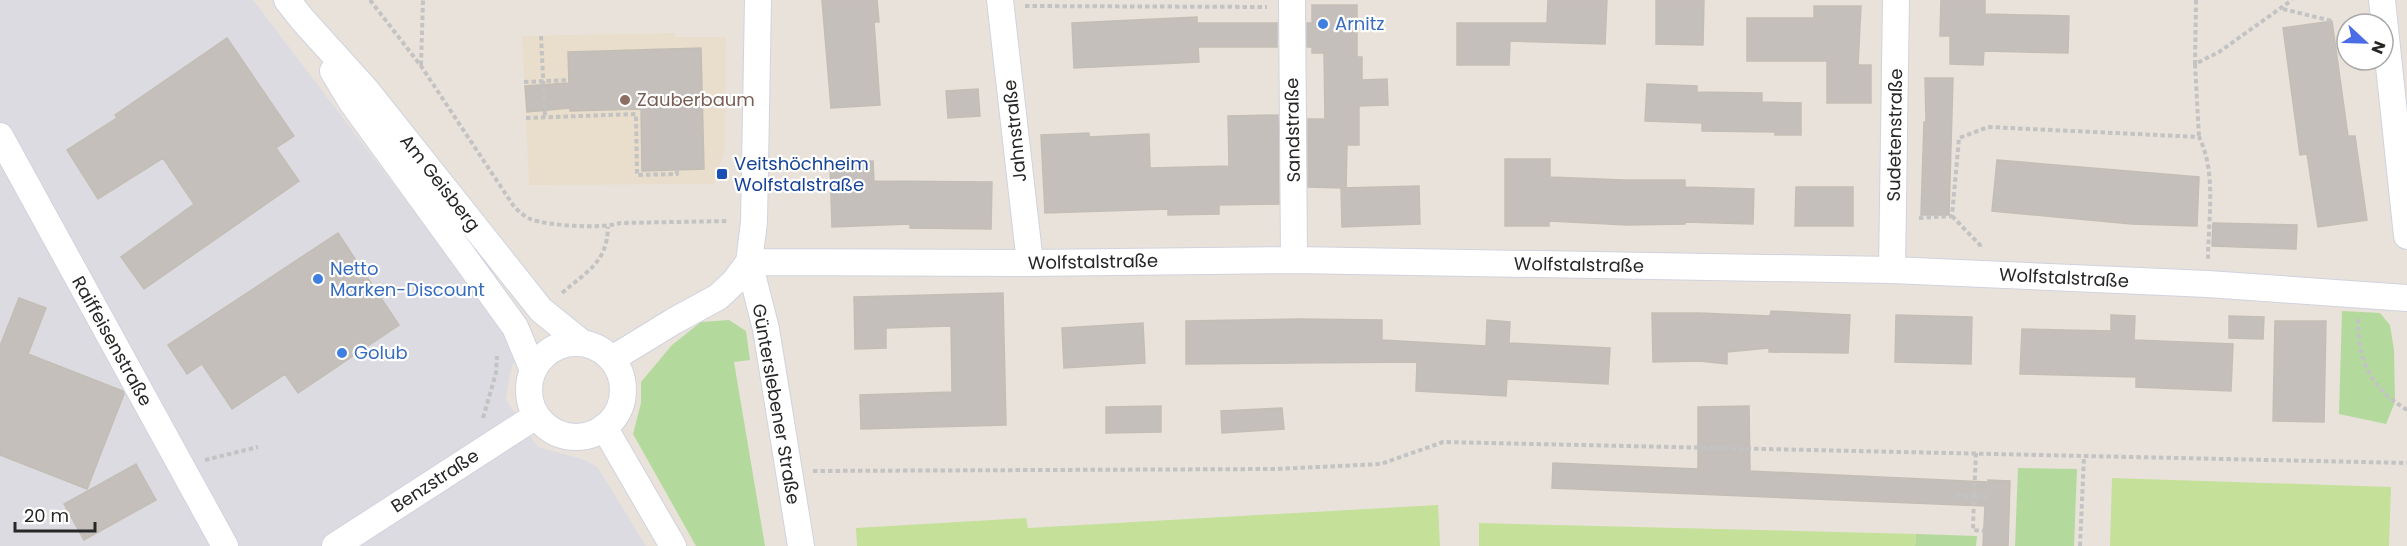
<svg xmlns="http://www.w3.org/2000/svg" width="2407" height="546" font-family="Poppins,sans-serif">
	<style>
		.industrial { fill: #dcdbe1 }
		.education { fill: #e9decb }
		.green { fill: #b3da9c }
		.pitch { fill: #c4e099 }
		.building { fill: #c4bfba; stroke: #c3beb5; stroke-width: 1.5 }
		.lines { fill: none; stroke-linecap: round; stroke-linejoin: round }
		.minor-casing { stroke: #d0d3df; stroke-width: 28 }
		.path { stroke: #c3c3c3; stroke-width: 4; stroke-dasharray: 4.5 3; stroke-linecap: butt }
		.minor { stroke: #fff; stroke-width: 26 }
		.shop-dot { fill: #3f7fe0; stroke: #fff; stroke-width: 2 }
		.education-dot { fill: #8d6e63; stroke: #fff; stroke-width: 2 }
		.transit-dot { fill: #1a4fb4; stroke: #fff; stroke-width: 2 }
		.labels { text-anchor: middle; stroke-width: 4.5; stroke-linejoin: round; paint-order: stroke }
		.shop-label { font-size: 18px; fill: #366cbe; stroke: #fff; text-anchor: start }
		.education-label { font-size: 18px; fill: #785e54; stroke: #fff; text-anchor: start }
		.street-label { font-size: 18px; fill: #272727; stroke: #fff }
		.transit-label { font-size: 18px; fill: #164399; stroke: #fff; text-anchor: start }
	</style>
	<rect width="100%" height="100%" fill="#e9e2da"/>
	<path class="industrial" d="M0,0H253L519,349L510,373L506,400L538,447L585,460L598,468L646,546H0Z"/>
	<path class="education" d="M675,33V37H726L725,148L714,184L529,185L522,36Z"/>
	<path class="green" d="M2342,311L2380,313L2390,325L2394,350L2395,402L2386,424L2339,414Z
		M729,320L746,331L750,360L734,362L765,546H696L633,434L641,403V382L672,345L701,322Z
		M2018,468L2077,469L2074,546H2015Z
		M1916,534L1977,536L1976,546H1915Z"/>
	<path class="pitch" d="M2112,478L2391,487L2389,546H2110Z
		M1438,505L1440,546H857L856,528L1026,518L1028,528Z
		M1479,523L1916,534L1915,546H1479Z"/>
	<path class="building" d="M822,0H877L879,22H874L880,105L831,108Z
		M1548,0H1607L1605,44L1510,41L1509,65H1457V23H1547Z
		M1656,0H1704L1703,45L1656,44Z
		M1941,0H1985V14L2069,16L2068,53L1984,51L1983,65L1950,64V36H1940Z
		M1312,5H1357V57H1362V80L1387,79L1388,105L1359,106V145H1347L1346,188L1308,187V119H1325L1324,53H1312V47H1307V23H1312Z
		M1814,6H1861L1858,65H1871V103H1827V61H1747V18H1814Z
		M1197,17V23H1277V47H1198L1199,62L1074,68L1072,23Z
		M2332,21L2348,136H2355L2367,220L2318,227L2307,154L2300,155L2283,28Z
		M227,38L294,136L276,148L299,181L144,289L121,257L194,204L163,158L98,199L67,150L117,118L115,115Z
		M701,48L704,169L642,171L641,109L570,111V108L527,112L525,86L569,83L568,52Z
		M1925,78H1953L1949,215H1921L1924,122H1926Z
		M1647,84L1697,86V92L1762,93V102L1801,103V135H1775V132L1702,131V123L1645,121Z
		M978,89L980,116L948,118L946,91Z
		M1278,115L1279,204L1219,205V214L1168,215V209L1045,213L1041,135L1089,133V137L1149,134L1150,168L1229,166L1228,116Z
		M1505,159H1550V177L1624,180H1685V187L1754,189L1753,224L1685,222V224L1628,225L1549,221V226H1505Z
		M1997,160L2199,177L2197,226L2132,224L1992,211Z
		M873,161L874,181L992,182L991,229L910,228V224L832,227L830,162Z
		M1419,186L1420,224L1342,227L1341,188Z
		M1796,187H1853V226H1795Z
		M2213,223L2297,225L2296,249L2212,246Z
		M338,233L399,325L298,393L285,374L232,409L202,364L187,374L168,345Z
		M1003,293L1006,425L861,429L860,395L952,392L951,326L886,328V348L855,349L854,297Z
		M19,298L46,308L28,354L123,391L124,394L87,489L0,455V346Z
		M1771,311L1850,315L1848,353L1769,352V348L1727,352V364L1699,361L1653,362L1652,313H1699L1770,316Z
		M1896,315L1972,317L1971,364L1895,362Z
		M2111,315L2135,316L2134,340L2233,344L2231,391L2136,387V377L2020,374L2022,329L2111,331Z
		M2229,316L2264,317L2263,339L2229,338Z
		M1299,319L1382,320V340L1486,346L1487,320L1510,322L1509,343L1610,348L1608,384L1507,379L1506,396L1416,391L1417,362L1186,364V321Z
		M2275,321H2326L2324,422L2273,421Z
		M1143,323L1145,363L1064,368L1062,328Z
		M1161,406V432L1106,433V407Z
		M1749,406L1750,471L1988,482V480L2010,481L2008,546H1983L1985,506L1552,488L1553,463L1698,469V407Z
		M1282,408L1284,429L1222,433L1221,411Z
		M136,464L156,500L84,540L64,504Z"/>
	<g class="lines">
		<defs>
			<path id="minor" d="M287,0L302,19L367,91L541,310L582,343
				M758,0L754,222L749,262L766,329L801,546
				M1000,0L1030,263
				M1292,0L1294,260
				M2382,0L2407,236
				M333,71L351,101L515,327L533,370
				M0,136L225,546
				M749,262L1030,263L1294,260L1892,270L2208,284L2407,298
				M1892,270L1896,0
				M529 390a47 47 0 1 1 94 0a47 47 0 1 1-94 0Z
				M612,359L674,321L718,297L734,282L749,262
				M604,427L673,546
				M335,546L536,416"/>
		</defs>
		<use href="#minor" class="minor-casing"/>
		<path class="path" d="M370,0L421,66L515,208C520,212 525,217 530,219C549,226 602,229 620,223L729,221
			M2196,0L2195,64L2219,52L2292,0
			M1025,6L1267,7
			M2283,9L2332,21
			M541,36L545,117
			M2195,64L2199,137
			M421,65L423,0
			M524,82L569,80
			M526,118L636,114L637,175L677,174V170
			M1952,216L1980,245V249
			M1919,218L1952,216L1959,138L1988,127L2199,137C2217,173 2208,220 2208,260
			M562,293C587,271 607,263 608,227
			M2358,319C2358,362 2370,387 2407,410
			M483,418L496,373L497,356
			M1976,453L1974,497H1987
			M205,460L258,447
			M813,471L1275,469L1381,464L1443,442L2407,463
			M1956,495L1974,497L1973,530L1984,531
			M2080,546L2084,456"/>
		<use href="#minor" class="minor"/>
	</g>
	<g class="shop-dot">
		<circle cx="1323" cy="24" r="6"/>
		<circle cx="318" cy="279" r="6"/>
		<circle cx="342" cy="353" r="6"/>
	</g>
	<circle class="education-dot" cx="625" cy="100" r="6"/>
	<rect class="transit-dot" x="716" y="168" width="12" height="12" rx="3"/>
	<g class="labels">
		<g class="shop-label">
			<text x="1335" y="30">Arnitz</text>
			<text x="330" y="275">Netto<tspan x="330" dy="21">Marken-Discount</tspan></text>
			<text x="354" y="359">Golub</text>
		</g>
		<g class="education-label">
			<text x="637" y="106">Zauberbaum</text>
		</g>
		<g class="street-label">
			<text transform="translate(1293 130) rotate(-91)" y="6">Sandstraße</text>
			<text transform="translate(1015 131) rotate(-96)" y="6">Jahnstraße</text>
			<text transform="translate(1895 135) rotate(-89)" y="6">Sudetenstraße</text>
			<text transform="translate(440 183) rotate(52)" y="6">Am Geisberg</text>
			<text transform="translate(1093 262) rotate(-1)" y="6">Wolfstalstraße</text>
			<text transform="translate(1579 265) rotate(1)" y="6">Wolfstalstraße</text>
			<text transform="translate(2064 278) rotate(3)" y="6">Wolfstalstraße</text>
			<text transform="translate(112 341) rotate(61)" y="6">Raiffeisenstraße</text>
			<text transform="translate(776 404) rotate(80)" y="6">Günterslebener Straße</text>
			<text transform="translate(435 481) rotate(-33)" y="6">Benzstraße</text>
		</g>
		<g class="transit-label">
			<text x="734" y="170">Veitshöchheim<tspan x="734" dy="21">Wolfstalstraße</tspan></text>
		</g>
	</g>
	<g transform="translate(2365 42) rotate(112)"><circle r="28" fill="#ffffff" stroke="#a9a9a9" stroke-width="1.5"/>
	<path d="M0-4.5L10 22L0 15L-10 22Z" fill="#4a6ce6"/>
	<text y="-9" font-size="16" font-weight="bold" text-anchor="middle" fill="#272727">N</text>
	</g>
	<path d="M15 522v9h80v-9" fill="none" stroke="#272727" stroke-width="3"/>
	<text x="24" y="522" font-size="18" fill="#272727" stroke="#ffffff" stroke-width="4.5" paint-order="stroke">20 m</text>
</svg>
